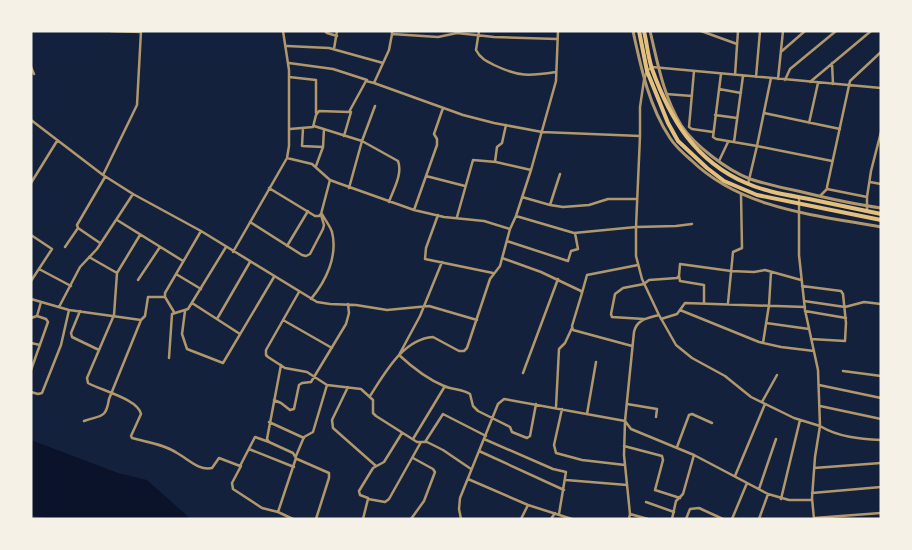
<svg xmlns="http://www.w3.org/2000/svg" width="912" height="550" font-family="'Varela Round',sans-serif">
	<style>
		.water { fill: #0b132b }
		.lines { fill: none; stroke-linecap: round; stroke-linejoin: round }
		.minor { stroke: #b1986c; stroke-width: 2.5 }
		.tertiary { stroke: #b1986c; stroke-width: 3 }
		.primary { stroke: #e5c07b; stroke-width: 4 }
	</style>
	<rect width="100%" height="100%" fill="#14213d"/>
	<path class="water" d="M31,440L118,473L147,480L191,519H49L31,515Z"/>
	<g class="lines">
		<path class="minor" d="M111,31L141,32
			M325,31L327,33L337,36
			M392,31V34L438,37L457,33L494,37L557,39
			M479,31L476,50C480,58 486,61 494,65C519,77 529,76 556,72
			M701,31L737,44
			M392,34L389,50L374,83L463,115L494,123L542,132L640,136
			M287,46L329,48L383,63
			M334,49L337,31
			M782,51L805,31
			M289,63L333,69L367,80
			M832,63L833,84
			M31,67L34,74
			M694,71L689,127L692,129L713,132
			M721,74L713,137L716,139L757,146L771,78
			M735,75L738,31
			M289,77L316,80V113
			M756,77L760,31
			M778,79L783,31
			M785,80L790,69L836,31
			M810,82L871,31
			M719,89L741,93
			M666,94L692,96
			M764,113L840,129
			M715,115L737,118
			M31,120L103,175L133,194L201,231L317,302L330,304L356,305L387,310L429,306L477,320
			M809,123L818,83
			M314,126L362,141L398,161C403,174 393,190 389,202
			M303,128L302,146L323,147
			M290,129L313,127L316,115L319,111L349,112L366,81L374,83
			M344,136L351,112
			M734,142L743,76
			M287,158L312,164L330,180L338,183L414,210L444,217L484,221L510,229L516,216L574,233L636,227V256L642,279L659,315L676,345L692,358L725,376L751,397L794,418L820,426L815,457L812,498L814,519
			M719,161L728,142
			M495,162L497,147L502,143L506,125
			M316,166L323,147L324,129
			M103,175L137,105L141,31
			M426,176L465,186
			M870,182L881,184
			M31,183L57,141
			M748,184L757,146L832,161
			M269,188L315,216H319L321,214L330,180
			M349,188L362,141L375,106
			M820,196L827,189
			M522,197L550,205L563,207L589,205L608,199H637
			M799,197V255L805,310L818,370L820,426C838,437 860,439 881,440
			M867,197L827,189V187L850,81L881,52
			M550,205L560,174
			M414,210L437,145V139L434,134L443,108
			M867,211V197L871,171L881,132
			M438,215L426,248L425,259L493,273
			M516,216L531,170L556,81L558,31
			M457,217L473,160L496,162L531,170
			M117,220L183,261
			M250,222L302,255L306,256L310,254L323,229L324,225L321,215
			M692,224L676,226L636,227L640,136V107L644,80L647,71L652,67L881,88
			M31,235L52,249L31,281
			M140,235L117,273L114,315L87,378L88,383C100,390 138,399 141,414L131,436L132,438C146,442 164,444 177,453C188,459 199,471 212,468L219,458L240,466L255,437L269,442
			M507,241L568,261L571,251L578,249L575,233
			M100,243L78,228L77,225L105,177
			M287,246L308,211
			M65,247L78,228
			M233,252L287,158L289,146V70L283,31
			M89,257L117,273
			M502,258L541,272L581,291L582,293L572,326L573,330L632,346
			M442,262L420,316L399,355C413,368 427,379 444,386C453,390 462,389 470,394L473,406L478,411L510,427L512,432L527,438L530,436L536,404
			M39,269L71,286
			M176,274L201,289
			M679,276L680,281L704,285V303
			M138,280L160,247
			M802,286L841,291L843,294L846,323L845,341L811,339
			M299,292L266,350V355L268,357L285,368L307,372L327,385L361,389L373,400V413L376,416L417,442H427L443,450L471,469
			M582,293L587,275L638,265
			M31,299L69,310L141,320L109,399C106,419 101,415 84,421
			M311,299C326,281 338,256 332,232C330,226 325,220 322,214
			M804,301L845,307L864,302L881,304
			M192,303L240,334
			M728,303L733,252L742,248L741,194
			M59,307L80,267L97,249L133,194
			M680,310L759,342L781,347L814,351
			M80,311L71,333L72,337L99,350
			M185,311L182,334L187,349L223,363L274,277
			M805,311L846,318
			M174,312L165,297V293L201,231
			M31,318L37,316L41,302
			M217,319L250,262
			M644,319L612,317L611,314L615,294L623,288L644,284L649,280L677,278L679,276L680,264L731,271L754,272L765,270L801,280
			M661,319L677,314L685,303L805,307
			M141,320L145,316L148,297H165
			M283,320L332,348
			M766,323L809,329
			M31,343L40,345
			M763,343L769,305L771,272
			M169,358L172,314L188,309L226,247
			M31,370L48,322L46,319L37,316
			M843,371L881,376
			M523,373L558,279
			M819,385L881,398
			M348,387L332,420L333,428L376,466
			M31,392L38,394L42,393L61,345L69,310
			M370,396C385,373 403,339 433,337L459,351H464L467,348L490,279L500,266L510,229
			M274,400L281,403L290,410L294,409L299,385L302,383L311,382L346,324L349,313L348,304
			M762,402L777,375
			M627,404L657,409L656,417
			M820,406L881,419
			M556,407L559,349L565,343L572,328
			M562,409L554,445L556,453L582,460L625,465
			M587,414L596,362
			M269,422L304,438
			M413,439L445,386
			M484,439L553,469L566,472L559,514
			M425,442L443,414L486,436
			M624,446L662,456L663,460L655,490L680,498
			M677,447L689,415L692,414L712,423
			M249,449L294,467
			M479,451L564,490
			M296,456L304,437L313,432L327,385
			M297,459L329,473V478L316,519
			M241,466L232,483L233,489L262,508L278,512L293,519
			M814,468L881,463
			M735,476L765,404
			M468,479L528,505L572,519
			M566,480L627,485
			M759,489L776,439
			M812,493L881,487
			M368,498L360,495L359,491L373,468L384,462L402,433
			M781,499L800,420
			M646,502L674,512
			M278,512L296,458L293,453L269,442L267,439L281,365
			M630,514L648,519
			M814,518L881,513
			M363,519L368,499L385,502L389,499L421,442
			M411,519L424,501L435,472L433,469L413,458
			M461,519L459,509L460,498L498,404L504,399L625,421L631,429L694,455L768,494L789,500H812
			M521,519L528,505
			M551,519L555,513
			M629,519L630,514L624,455L625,421L634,332C637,319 648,318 659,315
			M672,519L676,501L683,494L694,455
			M686,519L690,509L699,508L723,519
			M732,519L747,483
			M759,519L768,494"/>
		<path class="tertiary" d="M633,31C641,68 649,106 670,138C675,146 684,154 691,160C741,209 815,215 881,227
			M650,31C658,64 663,95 681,125C695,146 727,170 750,179C766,184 782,188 798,191C826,198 853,204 881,208"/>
		<path class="primary" d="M639,31L647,71L668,123L678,141L707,168L724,181L757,195L881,220
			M644,31C647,44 648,57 652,69C670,119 695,161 746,183C766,192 788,195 809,199C833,204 857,209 881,214"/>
	</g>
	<rect width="912" height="550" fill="none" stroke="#f6f1e7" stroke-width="65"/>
</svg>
